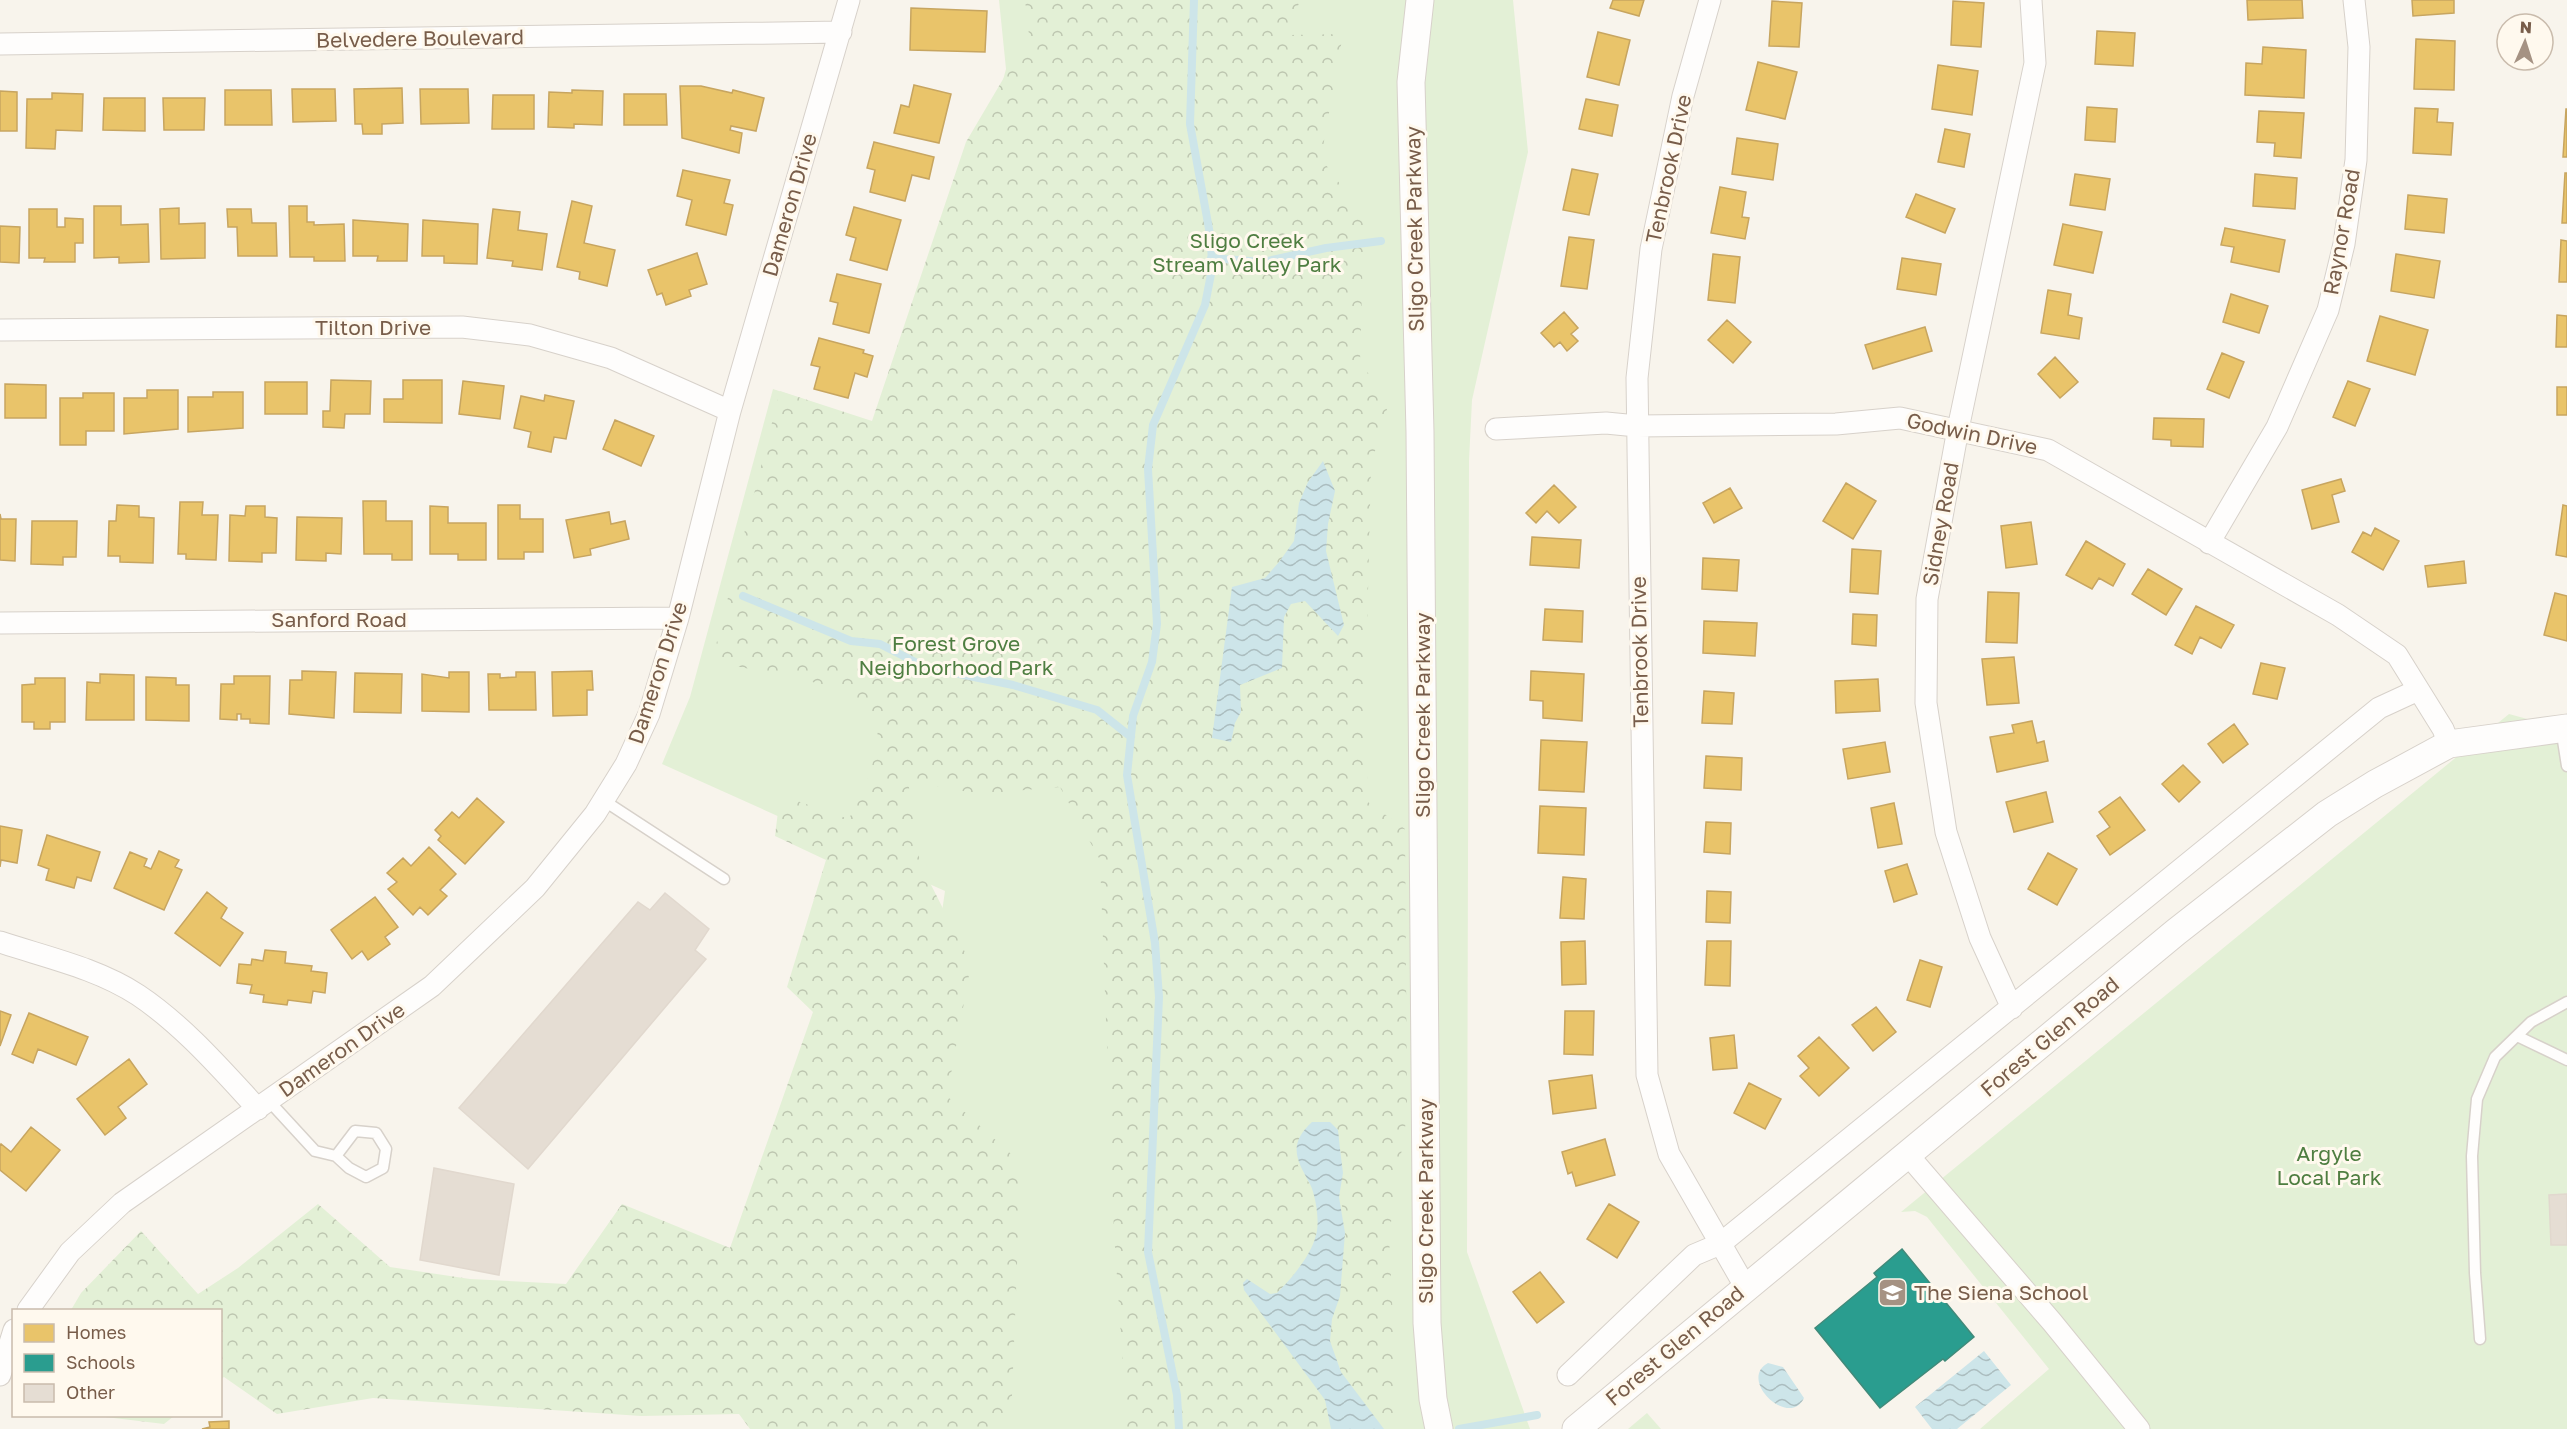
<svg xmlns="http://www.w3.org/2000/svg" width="2567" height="1429" font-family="'Golos Text',sans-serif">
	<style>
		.green { fill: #e3f0d6 }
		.forest { fill: url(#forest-crowns) }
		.water { fill: url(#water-waves) }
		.homes { fill: #e9c46a; stroke: #c7a560; stroke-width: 1.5 }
		.schools { fill: #2a9d8f; stroke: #418a7a; stroke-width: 1.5 }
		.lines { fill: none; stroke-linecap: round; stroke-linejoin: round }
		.stream { stroke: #cde5e9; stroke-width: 8 }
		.building { fill: #e5ddd3; stroke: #e1d8ce; stroke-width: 1.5 }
		.service-casing { stroke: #d7d1ca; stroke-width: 13 }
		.minor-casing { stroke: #d7d1ca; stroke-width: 23 }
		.tertiary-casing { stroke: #d7d1ca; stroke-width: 29 }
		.service { stroke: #fefdfc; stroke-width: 10 }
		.minor { stroke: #fefdfc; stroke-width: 21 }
		.tertiary { stroke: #fefdfc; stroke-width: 27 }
		.labels { text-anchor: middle; stroke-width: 6; stroke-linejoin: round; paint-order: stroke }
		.street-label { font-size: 21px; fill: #785d4a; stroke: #fff9ee }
		.park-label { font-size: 21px; fill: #4f7e41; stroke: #fff9ee }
		.poi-label { font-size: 21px; fill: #785d4a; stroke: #fff9ee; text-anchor: start }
	</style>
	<defs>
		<pattern id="forest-crowns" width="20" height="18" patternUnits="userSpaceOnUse" patternTransform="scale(1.5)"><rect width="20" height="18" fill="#e3f0d6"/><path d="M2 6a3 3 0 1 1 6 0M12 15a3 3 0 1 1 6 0" fill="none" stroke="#bdc6b0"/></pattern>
		<pattern id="water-waves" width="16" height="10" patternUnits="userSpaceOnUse" patternTransform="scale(1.5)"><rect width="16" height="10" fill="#cde5e9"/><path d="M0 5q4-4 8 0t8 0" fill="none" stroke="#abbdbf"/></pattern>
	</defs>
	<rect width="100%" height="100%" fill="#f8f4ec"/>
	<path class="green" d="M999,0H1513L1528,152L1472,400L1469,461L1467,1252L1530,1429H908L894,1243L945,891L662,764L690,697L773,389L908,434L1006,69Z
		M2509,714L2567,730V1429H1980L2049,1369L1927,1217L1915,1211L1901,1212Z
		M1647,1413L1661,1429H1628Z"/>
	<path class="forest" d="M1025,0H1300L1288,35L1343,34L1321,158L1364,217L1360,362L1389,402L1371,465L1365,719L1368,802L1405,829L1407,1114L1389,1236L1398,1423L1383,1427L1341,1372L1330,1341L1332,1319L1340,1296L1343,1209L1339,1197L1343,1173L1338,1130L1312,1122L1304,1130L1298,1141V1166L1311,1186L1317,1235L1292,1277L1277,1294H1270L1263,1290H1244L1325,1400L1331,1429H1122L1125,1395L1114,1233L1100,860L1060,787L980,794L908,781L920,863L971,964L947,1096L1021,1163L1012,1396L1002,1429H750L739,1414L641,1416L373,1398L277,1414L224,1377L221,1379L220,1310H71L81,1293L141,1231L198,1294L238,1268L318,1204L390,1267L470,1279L566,1284L622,1204L730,1248L813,1012L787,987L826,860L775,836L780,795L849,819L871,772L880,719L836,687L712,661L780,391L872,421L966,142L1029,35Z
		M97,1416H174L164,1424Z"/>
	<path class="water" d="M1323,461L1335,491L1328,524L1326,551L1344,625L1338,636L1305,601L1291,604L1284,617L1282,668L1240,685L1241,712L1235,723L1231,742L1212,738L1232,587L1265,578L1279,562L1294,541L1299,503L1308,482Z
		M1312,1122H1330L1338,1130L1340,1149L1343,1173L1339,1197L1345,1233L1340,1296L1332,1319L1330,1341L1341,1372L1384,1429H1331L1325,1400L1244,1290L1243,1283L1247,1279L1270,1294L1277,1293C1291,1279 1311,1256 1316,1235C1320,1223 1316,1196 1310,1184C1297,1160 1287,1145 1312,1122Z
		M1984,1351L2011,1385L1957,1429H1932L1915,1407Z
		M1768,1363L1783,1367L1804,1398C1790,1429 1737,1380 1768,1363Z"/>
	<path class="homes" d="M1613,0H1644L1639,16L1610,8Z
		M2247,0H2302L2303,18L2248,20Z
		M2412,0H2454V13L2413,16Z
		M1772,1L1802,3L1799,47L1769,46Z
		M1953,1L1984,3L1981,47L1951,45Z
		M911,8L987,11L985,52L910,50Z
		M2097,31L2135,33L2133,66L2095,64Z
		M1598,32L1630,40L1619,85L1587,77Z
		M2416,39L2455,41L2454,90L2414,89Z
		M2263,47L2306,50L2304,98L2245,95L2246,63L2262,64Z
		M1758,62L1797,72L1785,119L1746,110Z
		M1938,65L1978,71L1972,115L1932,109Z
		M914,85L951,94L939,143L894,133L901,105L909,107Z
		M680,86H701L732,93L733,90L764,98L756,131L731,126L730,130L742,133L739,153L682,138Z
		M402,88L403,123L382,124V134H363L362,124H355L354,89Z
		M292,89H335L336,121L293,122Z
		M420,89H468L469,123L421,124Z
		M225,90H271L272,125H225Z
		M572,90L603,91L602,125L574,124V128L548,127L549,92L572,93Z
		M0,91L17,92V131H0Z
		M52,93L83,94L82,131L56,130L55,149L26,148L27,99H52Z
		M624,94H666L667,125H624Z
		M493,95H534V129H492Z
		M104,98H145V131L103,130Z
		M163,98H205L204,130H164Z
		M1586,99L1618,105L1612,136L1579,129Z
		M2087,107L2117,109L2115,142L2085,140Z
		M2415,108L2438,109L2437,122L2453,123L2451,155L2413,153Z
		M2566,109H2567V157H2563Z
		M2259,111L2304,113L2301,158L2274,156L2275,143L2257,142Z
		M1945,129L1970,134L1964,167L1938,162Z
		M1737,138L1778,144L1773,180L1732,174Z
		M874,142L934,157L929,179L912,175L905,201L870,192L875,170L867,168Z
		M1572,169L1598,174L1589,215L1563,210Z
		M683,170L730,180L724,203L733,205L726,235L686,225L692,200L677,196Z
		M2565,173H2567V223H2562Z
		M2075,174L2110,179L2105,210L2070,205Z
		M2255,174L2297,178L2295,209L2253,206Z
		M1720,187L1746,192L1742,217L1749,218L1745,239L1711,233Z
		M1916,194L1955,209L1945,233L1906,217Z
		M2408,195L2447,199L2444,233L2405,229Z
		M572,201L592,206L584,243L615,250L607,286L579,279L580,272L557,267Z
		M94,206H121V225L148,224L149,262L119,263V257L94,258Z
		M289,206H307V222H314V225L344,224L345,261H314V257H290Z
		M854,207L901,220L887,270L850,260L856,238L846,235Z
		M179,208V224L205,223V258L161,259L160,209Z
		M29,209H57V227H65V218L83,219V243H75V262H44L45,258H29Z
		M227,209H251L252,223H276L277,256H238L237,227H228Z
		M493,209L520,212L518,230L547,234L542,270L512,266L513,261L487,258Z
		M353,220L408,224L407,261H377L378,256H353Z
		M423,220L478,224L477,264L444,263V256H422Z
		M2063,224L2102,232L2093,273L2054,265Z
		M0,226L20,227L19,263L0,262Z
		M2225,228L2285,240L2279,272L2231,262L2234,247L2221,245Z
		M1569,237L1594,240L1587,289L1561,286Z
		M2561,240L2567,241V282H2559Z
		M697,253L707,284L689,290L691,296L666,305L662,293L657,295L648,270Z
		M1713,254L1740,257L1735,303L1708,300Z
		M2396,254L2440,261L2434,298L2391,291Z
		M1902,258L1941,264L1936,295L1897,289Z
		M837,274L881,284L869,333L833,324L838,303L830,301Z
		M2048,290L2071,294L2068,315L2082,318L2079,339L2041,333Z
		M2231,294L2268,306L2259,333L2223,322Z
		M1564,312L1578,328L1571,334L1578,341L1567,351L1560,342L1554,347L1541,333Z
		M2557,315L2567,316V347H2556Z
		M2380,316L2428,330L2415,375L2367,361Z
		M1727,320L1751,342L1733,363L1708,340Z
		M1925,327L1932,351L1873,369L1865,345Z
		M819,338L864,350L863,353L873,356L867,377L855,373L848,398L814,389L820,367L811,365Z
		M2222,353L2244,362L2229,398L2207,389Z
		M2055,357L2078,382L2060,398L2038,374Z
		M331,380L371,381L370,414H345L344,428L323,427V411H330Z
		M403,380H442V423L384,422V399H403Z
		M463,381L504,386L500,419L459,414Z
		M2348,381L2370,389L2355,426L2333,417Z
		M265,382H307V414H265Z
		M5,384L46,385V418H5Z
		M2557,387H2567V415H2557Z
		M147,390H178V429L124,434V398H147Z
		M213,392H243V428L188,432V397H213Z
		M83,393H114V431H86V445H60V398H83Z
		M545,395L574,401L566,439L554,437L551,452L528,447L531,432L514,428L521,396L544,401Z
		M2154,418L2204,419L2203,447L2171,446V440L2153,439Z
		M615,420L654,436L641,466L603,449Z
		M2341,479L2345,491L2332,495L2339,522L2312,529L2302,490Z
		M1846,483L1876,501L1853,539L1823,521Z
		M1554,485L1576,507L1559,523L1547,511L1536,523L1526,513Z
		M1730,488L1742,508L1714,523L1703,503Z
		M363,501H386V521H412V560H392V554H364Z
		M180,502H203L202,515H218L216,560L186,559V554H178Z
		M117,505L139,506V517L154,518L153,563L120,562V556H108L109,521H116Z
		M498,505H520V519H543V552H524V559H498Z
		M2563,505L2567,506V557L2556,555Z
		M246,506H265V517L277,518L276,553H262V562L229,561L230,515L245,516Z
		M430,506L448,507V523H486V560H458V554H430Z
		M609,512L611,524L625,521L629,539L590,549L591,555L574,558L566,520Z
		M0,514L1,519H16L15,561L0,560Z
		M297,517L342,518L341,554L326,553V561L296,560Z
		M32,521H77L76,557H63V565L31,564Z
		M2031,522L2037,564L2006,568L2001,526Z
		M2375,528L2399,541L2383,570L2352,552L2363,532L2371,536Z
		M1532,537L1581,540L1579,568L1530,565Z
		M2086,541L2125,564L2113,586L2099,578L2092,589L2066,575Z
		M1852,549L1881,551L1878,594L1850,592Z
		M1703,558L1739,560L1737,591L1702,589Z
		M2464,561L2466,583L2428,587L2425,566Z
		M2148,569L2182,589L2166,615L2132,594Z
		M1988,592L2019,593L2017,643L1986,642Z
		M2555,593L2567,596V641L2544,635Z
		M2196,606L2234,625L2221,648L2200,637L2192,654L2175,645Z
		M1545,609L1583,611L1582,642L1543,640Z
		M1853,614L1877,615L1876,646L1852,644Z
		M1704,621L1757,623L1755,656L1703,653Z
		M2014,657L2019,703L1987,705L1982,659Z
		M2261,663L2285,668L2277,699L2253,694Z
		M302,671L336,672L334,718L289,714L290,680H302Z
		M592,671L593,690H587V715L553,716L552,672Z
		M1531,671L1584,674L1582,721L1543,718V701L1530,700Z
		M449,672H469V712L422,711V674L449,678Z
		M516,672H535L536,710H489L488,674H500V678L516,677Z
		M355,673L402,674L401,713L354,712Z
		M100,674L134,675V720H86L87,682L100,683Z
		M234,676H270L269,724L250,723V719H241V714H237V720L220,719L221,684H234Z
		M146,677L176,678V685H189V721L146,720Z
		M35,678H65V722H50V729H34V722H22V685L35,684Z
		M1878,679L1880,711L1836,713L1835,681Z
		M1704,691L1734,693L1732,724L1702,723Z
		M2032,721L2037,743L2044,741L2048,761L1997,772L1990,737L2014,733L2012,725Z
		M2234,724L2248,744L2223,763L2208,744Z
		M1541,740L1587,742L1584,792L1539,790Z
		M1885,742L1890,772L1848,779L1843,749Z
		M1706,756L1742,758L1741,790L1704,788Z
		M2183,765L2200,782L2179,802L2162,784Z
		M2046,792L2053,822L2014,832L2006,802Z
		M2120,797L2145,830L2110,855L2097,836L2110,827L2099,812Z
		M477,798L504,822L465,864L438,840L441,836L435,830L452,812L459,818Z
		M1894,803L1902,844L1878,848L1871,808Z
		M1540,806L1586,808L1584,855L1538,853Z
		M1706,822L1731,823L1730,854L1704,852Z
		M0,826L22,830L17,863L1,860L0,867Z
		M47,835L100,852L91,881L77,877L74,888L46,880L49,869L38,865Z
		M429,847L456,874L440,890L447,896L428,915L420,907L413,915L388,889L397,882L387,873L403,858L411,866Z
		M159,851L179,860L175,867L182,870L164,910L114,888L130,852L147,859L144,866L151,869Z
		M2048,853L2077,869L2057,905L2028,889Z
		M1907,864L1917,894L1894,902L1885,871Z
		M1563,877L1586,879L1584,919L1560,918Z
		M1707,891L1731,892L1730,923L1706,922Z
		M207,892L227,908L221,918L243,933L220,966L175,933Z
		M375,897L398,927L385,937L390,944L368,960L362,951L352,959L331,930Z
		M1585,941L1586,984L1562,985L1561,942Z
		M1707,941H1731L1730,986L1705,985Z
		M265,950L286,952L285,963L312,966L311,971L327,973L325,993L313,991L311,1003L288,1000L287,1005L263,1002L264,995L250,993L252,985L237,983L239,964L251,965L252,959L263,961Z
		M1920,960L1942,967L1930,1007L1907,1000Z
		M1876,1007L1896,1032L1873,1051L1852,1025Z
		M0,1011L11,1015L0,1046Z
		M1565,1011H1594L1593,1055L1564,1054Z
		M29,1013L88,1037L76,1065L38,1049L33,1063L12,1054Z
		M1734,1035L1737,1068L1713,1070L1710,1038Z
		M1819,1037L1849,1068L1819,1096L1800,1076L1809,1068L1798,1056Z
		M129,1059L147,1084L118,1107L126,1118L105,1135L77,1099Z
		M1592,1075L1596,1108L1553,1114L1549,1081Z
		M1749,1083L1781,1099L1765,1129L1734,1113Z
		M31,1127L60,1150L26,1191L0,1170V1146L1,1144L11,1152Z
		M1605,1139L1615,1175L1576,1186L1572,1172L1568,1174L1562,1152Z
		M1609,1204L1639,1222L1617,1258L1587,1239Z
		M1540,1272L1564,1302L1537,1323L1513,1292Z
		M229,1421V1429H202L210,1427L209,1422Z"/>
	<path class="schools" d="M1902,1249L1974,1337L1945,1361L1943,1359L1880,1408L1815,1328L1877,1277L1874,1273Z"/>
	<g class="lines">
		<path class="stream" d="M1211,258L1263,262L1326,248L1381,241
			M743,596L851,641L880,644L925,667L1013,685L1097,710L1131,737
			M1179,1429L1177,1395L1148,1252L1159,997L1155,943L1127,775L1133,716L1152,662L1157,624L1148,469L1153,425L1205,305L1212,269L1211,240L1190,124L1194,0
			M1459,1429L1537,1415"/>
	</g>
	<path class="building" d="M665,893L709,929L695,950L706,959L528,1169L459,1108L638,902L650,910Z
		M434,1168L514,1184L499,1275L420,1260Z
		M2567,1194V1245H2551L2549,1195Z"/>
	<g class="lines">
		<defs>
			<path id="service" d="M2561,728L2567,766
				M603,800L724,879
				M2517,1036L2567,1060
				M269,1101L315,1151L336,1156L349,1168L366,1177L383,1168L386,1149L376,1133L355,1131L336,1156
				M2480,1339L2475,1273L2472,1156L2477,1099L2495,1057L2531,1022L2567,1002"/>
			<path id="minor" d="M1710,0L1683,96L1651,249L1637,378L1647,1075L1669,1154L1746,1288
				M0,44L841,32
				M0,330L462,327L530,335L611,358L730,411
				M1496,429L1606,423L1637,426L1836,424L1900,418L2048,450L2338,615L2397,655L2443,729L2449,744
				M2209,543L2277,427L2328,310L2344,244L2356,160L2359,47L2354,0
				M0,623L678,618
				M0,942C45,957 97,968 138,995C183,1025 221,1069 258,1109
				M2012,1008L1980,938L1946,832L1926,703L1927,599L1958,429L2035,63L2031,0
				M1908,1155L2052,1322L2139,1429
				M28,1310L70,1252L122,1203L432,986L535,888L595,814L626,764L649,714L678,618L730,411L849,0
				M0,1375L14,1330
				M1568,1375L1694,1255L1720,1244L2379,708L2418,690"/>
			<path id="tertiary" d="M1420,0L1411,82L1420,432L1427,1323L1433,1399L1439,1429
				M1576,1429L2176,932L2327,814L2375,784L2449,744L2567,728"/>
		</defs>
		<use href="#service" class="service-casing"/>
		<use href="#minor" class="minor-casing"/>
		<use href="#tertiary" class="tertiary-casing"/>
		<use href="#service" class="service"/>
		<use href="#minor" class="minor"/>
		<use href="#tertiary" class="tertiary"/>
	</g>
	<defs>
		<symbol id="school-square" viewBox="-11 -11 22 22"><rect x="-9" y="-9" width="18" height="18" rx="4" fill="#a59283" stroke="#fff9ee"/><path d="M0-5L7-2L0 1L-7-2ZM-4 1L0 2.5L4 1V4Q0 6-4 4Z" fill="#fff"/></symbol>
	</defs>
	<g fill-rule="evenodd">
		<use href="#school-square" x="1876" y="1276" width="33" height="33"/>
	</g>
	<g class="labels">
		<g class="street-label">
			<text transform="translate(420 39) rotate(-1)" y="7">Belvedere Boulevard</text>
			<text transform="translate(1669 169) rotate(-78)" y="7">Tenbrook Drive</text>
			<text transform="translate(790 205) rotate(-74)" y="7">Dameron Drive</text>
			<text transform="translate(1415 229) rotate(-91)" y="7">Sligo Creek Parkway</text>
			<text transform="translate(2342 232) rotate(-80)" y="7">Raynor Road</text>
			<text x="373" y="335">Tilton Drive</text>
			<text transform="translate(1972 434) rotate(12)" y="7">Godwin Drive</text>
			<text transform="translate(1941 524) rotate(-80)" y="7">Sidney Road</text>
			<text x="339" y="627">Sanford Road</text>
			<text transform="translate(1640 652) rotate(-91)" y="7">Tenbrook Drive</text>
			<text transform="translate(658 673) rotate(-72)" y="7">Dameron Drive</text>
			<text transform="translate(1423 715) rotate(-90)" y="7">Sligo Creek Parkway</text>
			<text transform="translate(2050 1037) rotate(-40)" y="7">Forest Glen Road</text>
			<text transform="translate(342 1050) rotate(-35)" y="7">Dameron Drive</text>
			<text transform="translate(1426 1201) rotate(-90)" y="7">Sligo Creek Parkway</text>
			<text transform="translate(1675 1346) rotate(-40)" y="7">Forest Glen Road</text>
		</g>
		<g class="park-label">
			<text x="1247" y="248">Sligo Creek<tspan x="1247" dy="24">Stream Valley Park</tspan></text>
			<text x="956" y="651">Forest Grove<tspan x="956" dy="24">Neighborhood Park</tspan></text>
			<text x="2329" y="1161">Argyle<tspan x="2329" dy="24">Local Park</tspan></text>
		</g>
		<g class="poi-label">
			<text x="1914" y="1300">The Siena School</text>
		</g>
	</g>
	<rect x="12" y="1309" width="210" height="108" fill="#fff9ee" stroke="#c9bbac" stroke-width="1.5"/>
	<rect x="24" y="1324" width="30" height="18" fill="#e9c46a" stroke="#c9bbac" stroke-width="1.5"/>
	<text x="66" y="1339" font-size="18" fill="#785d4a">Homes</text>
	<rect x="24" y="1354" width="30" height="18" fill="#2a9d8f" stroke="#c9bbac" stroke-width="1.5"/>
	<text x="66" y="1369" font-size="18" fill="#785d4a">Schools</text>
	<rect x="24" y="1384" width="30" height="18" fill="#e5ddd3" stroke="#c9bbac" stroke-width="1.5"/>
	<text x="66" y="1399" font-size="18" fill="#785d4a">Other</text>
	<g transform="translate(2525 42) rotate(3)"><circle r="28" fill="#fff9ee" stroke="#c9bbac" stroke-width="1.5"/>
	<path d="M0-4.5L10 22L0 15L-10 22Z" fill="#a59283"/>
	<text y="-9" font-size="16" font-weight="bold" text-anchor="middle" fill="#785d4a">N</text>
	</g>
</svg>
